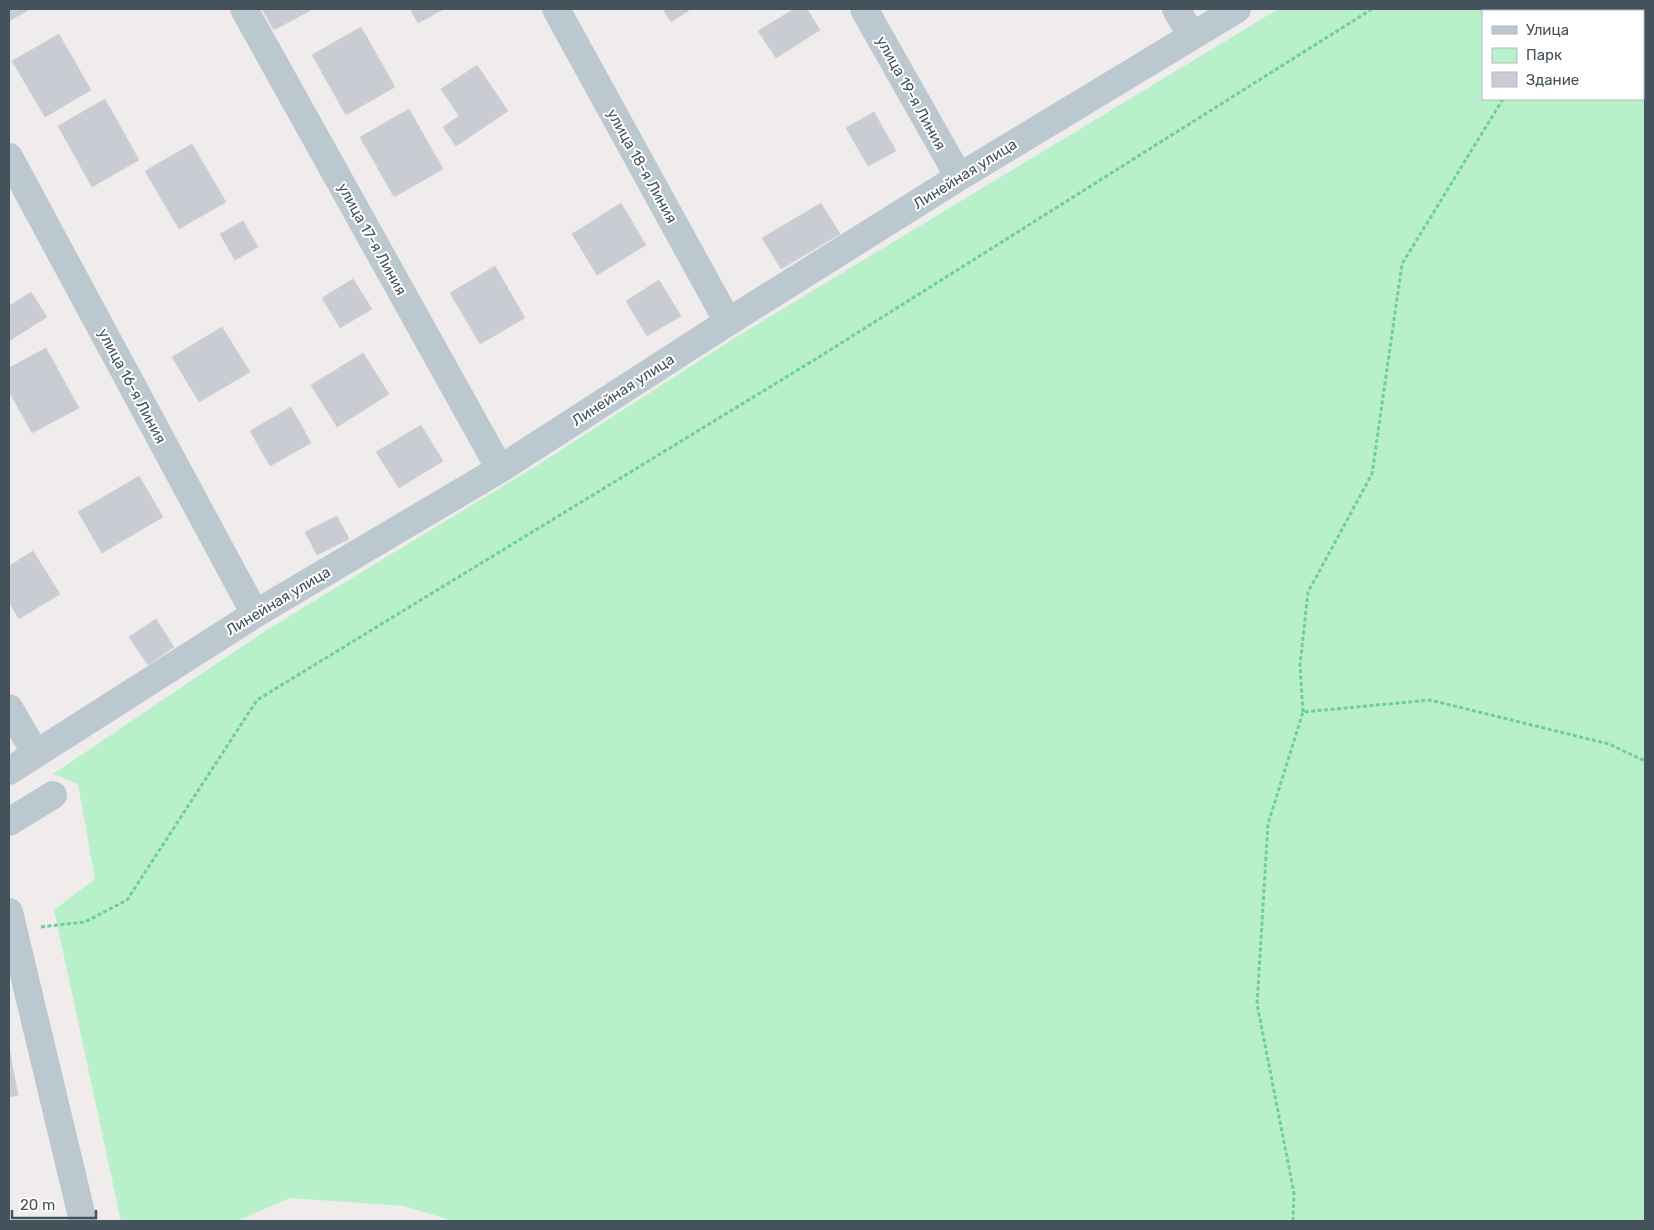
<svg xmlns="http://www.w3.org/2000/svg" width="1654" height="1230" font-family="Rubik,sans-serif">
	<style>
		.green { fill: #b8f0ca; fill-rule: evenodd }
		.building { fill: #c9ccd2; stroke: #d0d3d9 }
		.lines { fill: none; stroke-linecap: round; stroke-linejoin: round }
		.path { stroke: #6fcf99; stroke-width: 3; stroke-dasharray: 4 2.5; stroke-linecap: butt }
		.minor { stroke: #bcc8d0; stroke-width: 28 }
		.labels { text-anchor: middle; stroke-width: 4; stroke-linejoin: round; paint-order: stroke }
		.street-label { font-size: 15px; fill: #44525b; stroke: #fff }
	</style>
	<rect width="100%" height="100%" fill="#f0ecec"/>
	<path class="green" d="M1278,9H1645V1221H453L404,1206L290,1198L237,1221H121L54,910L95,879L78,784L53,774L265,631L536,466L733,339ZM1483,11H1643V99H1483Z"/>
	<path class="building" d="M9,9H30L9,21Z
		M262,9H313L274,30Z
		M410,9H444L418,23Z
		M663,9H691L671,22Z
		M794,9H807L820,30L776,58L758,31Z
		M361,27L395,87L346,115L312,55Z
		M59,34L91,90L45,117L12,61Z
		M477,65L508,111L456,146L443,127L459,116L441,89Z
		M105,99L139,160L92,187L58,126Z
		M409,109L443,169L394,197L360,137Z
		M874,112L896,151L868,166L846,128Z
		M192,144L226,202L179,229L145,171Z
		M621,203L646,245L597,275L572,234Z
		M821,203L840,234L781,269L762,238Z
		M243,221L258,247L235,260L220,234Z
		M495,266L525,318L480,344L450,293Z
		M353,279L372,309L340,328L322,298Z
		M659,280L681,316L647,336L626,301Z
		M31,292L47,317L9,341V306Z
		M222,327L250,372L199,402L172,357Z
		M46,348L79,408L32,433L9,391V368Z
		M363,353L389,394L337,427L311,385Z
		M291,407L311,443L270,466L250,431Z
		M421,425L443,461L399,488L376,452Z
		M139,476L163,517L102,553L78,512Z
		M337,516L349,539L317,555L305,532Z
		M33,551L60,594L19,619L9,602V566Z
		M156,619L174,647L148,665L129,637Z
		M9,1048L18,1095L9,1097Z"/>
	<g class="lines">
		<path class="path" d="M1567,11L1569,9
			M1303,712L1300,665L1308,592L1372,474L1402,264L1503,99
			M41,927L85,922L127,900L257,700L819,357L1372,9
			M1293,1221L1294,1193L1257,1004L1268,824L1303,712L1430,700L1609,744L1645,761"/>
		<path class="minor" d="M244,9L500,469
			M556,9L728,322
			M864,9L959,177
			M1176,9L1192,36
			M9,157L255,614
			M9,708L36,754
			M9,771L255,614L500,469L728,322L959,177L1237,9
			M9,822L53,795
			M9,912L83,1221"/>
	</g>
	<g class="labels">
		<g class="street-label">
			<text transform="translate(911 93) rotate(61)" y="5">улица 19-я Линия</text>
			<text transform="translate(642 166) rotate(61)" y="5">улица 18-я Линия</text>
			<text transform="translate(965 174) rotate(-32)" y="5">Линейная улица</text>
			<text transform="translate(372 239) rotate(61)" y="5">улица 17-я Линия</text>
			<text transform="translate(132 386) rotate(62)" y="5">улица 16-я Линия</text>
			<text transform="translate(623 390) rotate(-33)" y="5">Линейная улица</text>
			<text transform="translate(278 601) rotate(-31)" y="5">Линейная улица</text>
		</g>
	</g>
	<rect width="1654" height="1230" fill="none" stroke="#44525b" stroke-width="20"/>
	<rect x="1482" y="10" width="162" height="90" fill="#ffffff" stroke="#b4babd"/>
	<rect x="1492" y="26" width="25" height="8" fill="#bcc8d0" stroke="#b4babd"/>
	<text x="1526" y="35" font-size="15" fill="#44525b">Улица</text>
	<rect x="1492" y="48" width="25" height="15" fill="#b8f0ca" stroke="#b4babd"/>
	<text x="1526" y="60" font-size="15" fill="#44525b">Парк</text>
	<rect x="1492" y="72" width="25" height="15" fill="#c9ccd2" stroke="#b4babd"/>
	<text x="1526" y="85" font-size="15" fill="#44525b">Здание</text>
	<path d="M12 1210v8h84v-8" fill="none" stroke="#44525b" stroke-width="2.5"/>
	<text x="20" y="1210" font-size="15" fill="#44525b" stroke="#ffffff" stroke-width="4" paint-order="stroke">20 m</text>
</svg>
